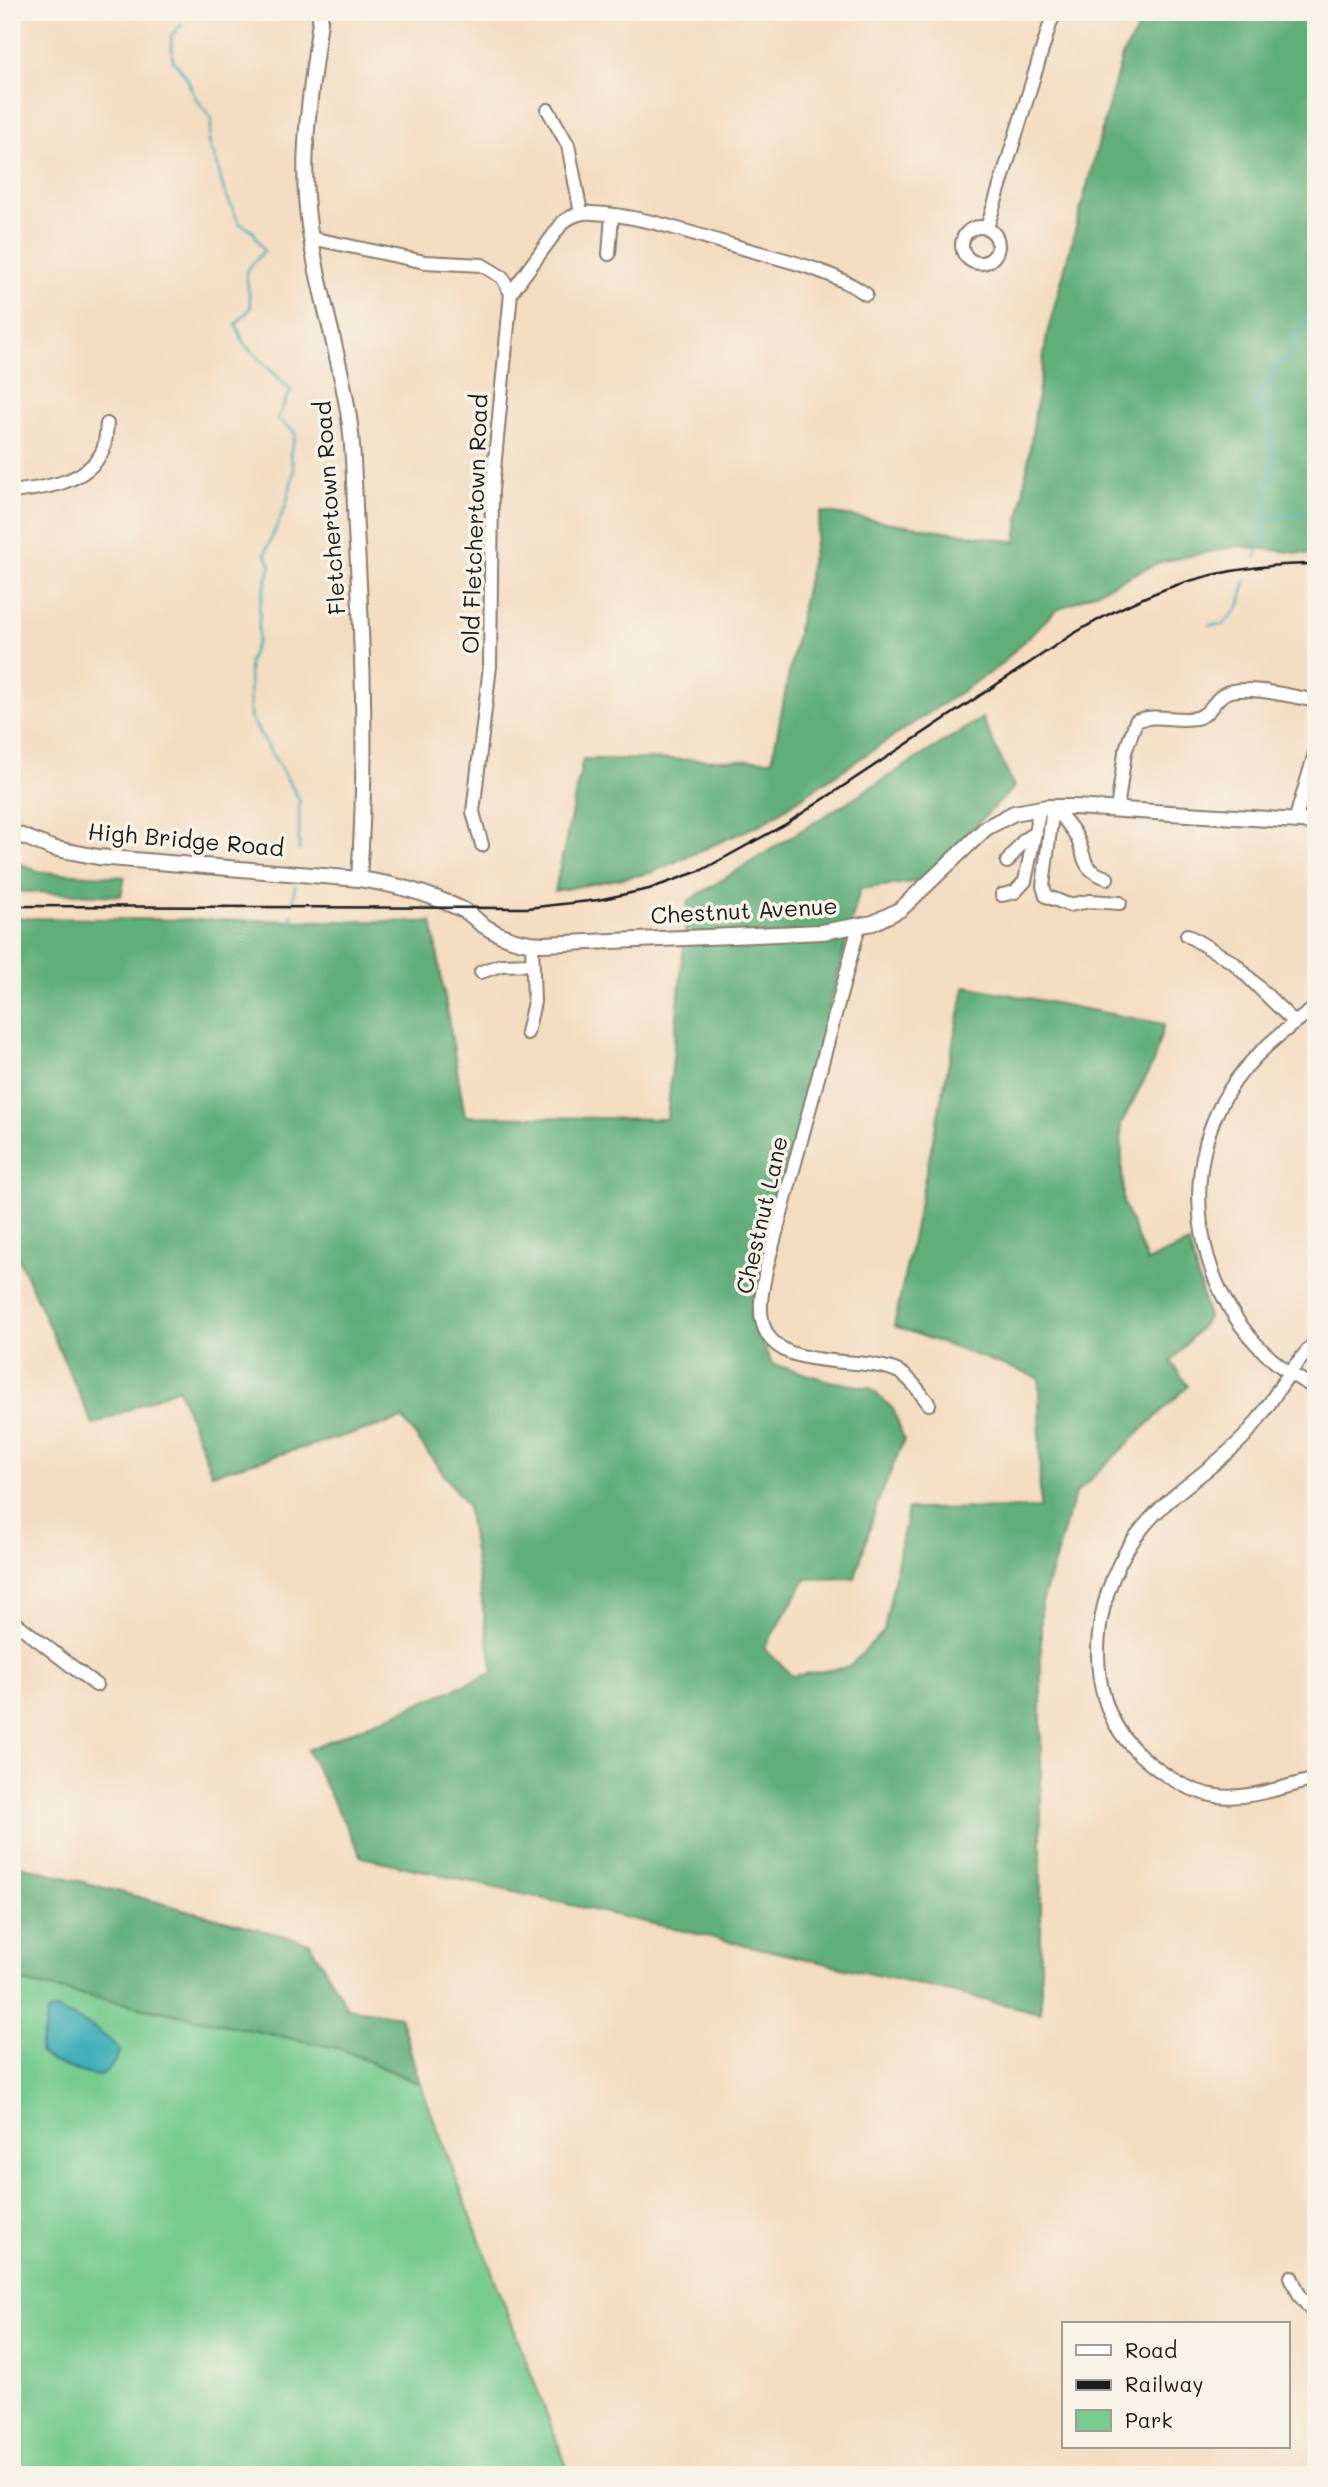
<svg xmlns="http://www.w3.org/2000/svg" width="1328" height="2487" font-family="Mali,sans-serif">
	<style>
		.green { fill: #77cb8e; stroke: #4a7455; stroke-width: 2 }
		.forest { fill: #61af79; stroke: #3e664a; stroke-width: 2 }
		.water { fill: #3dadb8; stroke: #2c646a; stroke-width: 2 }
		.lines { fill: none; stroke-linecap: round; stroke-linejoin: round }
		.stream { stroke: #3dadb8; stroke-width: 2.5 }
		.minor-casing { stroke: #887c6e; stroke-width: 16 }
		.tertiary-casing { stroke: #887c6e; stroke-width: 18 }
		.minor { stroke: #fff; stroke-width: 12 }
		.tertiary { stroke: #fff; stroke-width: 14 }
		.rail { stroke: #1c1c1c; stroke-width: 2.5 }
		.labels { text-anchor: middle; stroke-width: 7; stroke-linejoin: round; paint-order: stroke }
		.street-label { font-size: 23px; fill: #1c1c1c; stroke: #f7f3e8 }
	</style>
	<rect width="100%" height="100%" fill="#f7f3e8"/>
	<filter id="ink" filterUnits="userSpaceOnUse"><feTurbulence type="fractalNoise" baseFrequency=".0143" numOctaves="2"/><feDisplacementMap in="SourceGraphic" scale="14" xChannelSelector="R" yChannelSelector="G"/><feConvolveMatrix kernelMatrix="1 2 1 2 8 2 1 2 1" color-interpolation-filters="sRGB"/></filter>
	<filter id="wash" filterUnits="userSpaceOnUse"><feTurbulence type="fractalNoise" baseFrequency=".00686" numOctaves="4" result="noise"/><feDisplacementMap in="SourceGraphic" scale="28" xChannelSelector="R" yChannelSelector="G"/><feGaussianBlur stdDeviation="1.57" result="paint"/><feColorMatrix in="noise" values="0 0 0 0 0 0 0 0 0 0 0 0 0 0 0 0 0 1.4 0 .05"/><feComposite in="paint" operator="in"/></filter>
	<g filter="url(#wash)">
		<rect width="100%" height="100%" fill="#f4dcc0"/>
		<path class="green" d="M12,1980L341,2049L420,2084L570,2475H12Z"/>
		<path class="forest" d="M1148,12H1316V555L1238,546L1160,562L1055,611L998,667L763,823L650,873L555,891L583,759L772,760L821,512L1016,542L1047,334L1122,56Z
			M982,718L1014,787L921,881L860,889L750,1317L772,1364L830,1381L870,1388L893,1409L904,1440L877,1504L855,1578L806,1579L764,1648L792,1676L849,1667L884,1631L908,1509L1040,1508L1039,1378L894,1326L965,986L1164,1024L1153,1063L1121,1124L1123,1203L1147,1261L1189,1243L1208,1318L1171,1362L1188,1386L1075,1494L1041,1606V2013L362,1857L307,1750L493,1673L467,1506L403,1419L212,1474L178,1388L93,1425L12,1244V918L432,922L465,1116L667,1119L688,901Z
			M12,860L39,872L125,877L121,896L12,891Z
			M12,1863L310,1943L347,2008L400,2016L420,2084L341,2049L12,1980Z"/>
		<path class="water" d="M55,2010C78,2017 105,2032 120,2051C105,2083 96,2078 67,2067C55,2062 49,2062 39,2052L48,2013Z"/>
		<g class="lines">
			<path class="stream" d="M190,15V12
				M181,25L171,36L173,60L186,76L195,97L212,119L209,143L217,163L223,188L239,223L253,231L264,251L246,271L251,308L236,324L244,344L291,390L277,419L296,433L290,454L294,470L286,505L265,553L271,565L260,603L258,639L249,662L250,717L299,799V851
				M1268,518L1316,512
				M1255,558L1267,531L1265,501L1273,468L1270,416L1259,410L1255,400L1280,363L1290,358L1296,350L1293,345L1299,330L1316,302
				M1209,625H1223L1239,607L1246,581
				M293,901L295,886
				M292,923V915"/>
		</g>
	</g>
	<g filter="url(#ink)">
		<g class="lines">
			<defs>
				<path id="minor" d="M548,110L568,145L581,213
					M962 245a18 18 0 1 1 36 0a18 18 0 1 1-36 0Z
					M987,228L1051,21L1057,12
					M311,238L425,262L482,265L502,277L511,293L492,490L490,666L473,812L482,845
					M609,254L612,215
					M511,293L563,222C573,215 581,212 593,213C640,215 690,233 735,246C779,259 828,268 866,294
					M12,492C43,488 85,484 102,452C106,445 106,432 107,424
					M1053,807L1043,886L1046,896L1069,905L1090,901L1120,903
					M1053,807C1061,816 1069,824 1075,834C1088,857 1078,868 1107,878
					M1117,810L1125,752L1136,721C1155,713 1177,722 1196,718C1210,715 1213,701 1224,694C1242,683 1295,697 1316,701
					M1295,821L1316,750
					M1007,862L1024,840L1036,832
					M1002,895L1015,892L1025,881L1040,808
					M859,926L766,1270C763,1287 758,1307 763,1324C776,1374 863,1354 899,1372C912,1379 920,1393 929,1404
					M1187,935L1234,963L1294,1022
					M481,972L501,965L533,964
					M1316,1007C1283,1031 1249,1057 1228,1092C1166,1193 1208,1337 1316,1388
					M527,1033L534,1002L532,944
					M1316,1341C1307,1352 1297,1362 1289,1374C1273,1396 1263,1417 1243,1438C1212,1470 1172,1492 1144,1526C1094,1584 1076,1692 1135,1750C1155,1770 1187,1792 1217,1796C1249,1800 1285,1786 1316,1779
					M12,1620L96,1685
					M1291,2277L1300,2296L1316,2316"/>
				<path id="tertiary" d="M321,12C314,73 302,135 306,196C311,274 340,348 350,425C355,465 354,506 357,546C363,657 367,767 359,879
					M12,832L52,848L98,857L359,879C394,884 427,893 459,908C468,911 474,918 481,924C499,936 521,944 543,944L822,932L873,923L901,909L986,828L1014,813L1047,807H1074L1316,822"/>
			</defs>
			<use href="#minor" class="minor-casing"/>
			<use href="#tertiary" class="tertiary-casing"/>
			<use href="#minor" class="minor"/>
			<use href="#tertiary" class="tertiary"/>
			<path class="rail" d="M12,906L527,908L598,900L649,889L702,870L786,824L1073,634C1155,586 1220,564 1316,564"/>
		</g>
	</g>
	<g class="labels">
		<g class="street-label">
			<text transform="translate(330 508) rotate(-94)" y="8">Fletchertown Road</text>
			<text transform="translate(475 524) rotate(-88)" y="8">Old Fletchertown Road</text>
			<text transform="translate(186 840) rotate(5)" y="8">High Bridge Road</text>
			<text transform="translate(744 911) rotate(-3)" y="8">Chestnut Avenue</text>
			<text transform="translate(762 1215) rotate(-77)" y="8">Chestnut Lane</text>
		</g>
	</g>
	<rect width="1328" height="2487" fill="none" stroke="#f7f3e8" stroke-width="42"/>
	<rect x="1062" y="2322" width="228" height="126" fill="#f7f3e8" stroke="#9f9d96" stroke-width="2"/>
	<rect x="1076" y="2345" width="35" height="10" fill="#ffffff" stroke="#9f9d96" stroke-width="2"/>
	<text x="1125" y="2358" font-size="21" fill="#1c1c1c">Road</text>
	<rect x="1076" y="2380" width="35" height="10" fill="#1c1c1c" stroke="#9f9d96" stroke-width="2"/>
	<text x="1125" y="2392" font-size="21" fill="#1c1c1c">Railway</text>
	<rect x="1076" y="2410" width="35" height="21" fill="#77cb8e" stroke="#9f9d96" stroke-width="2"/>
	<text x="1125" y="2428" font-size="21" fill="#1c1c1c">Park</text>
</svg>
